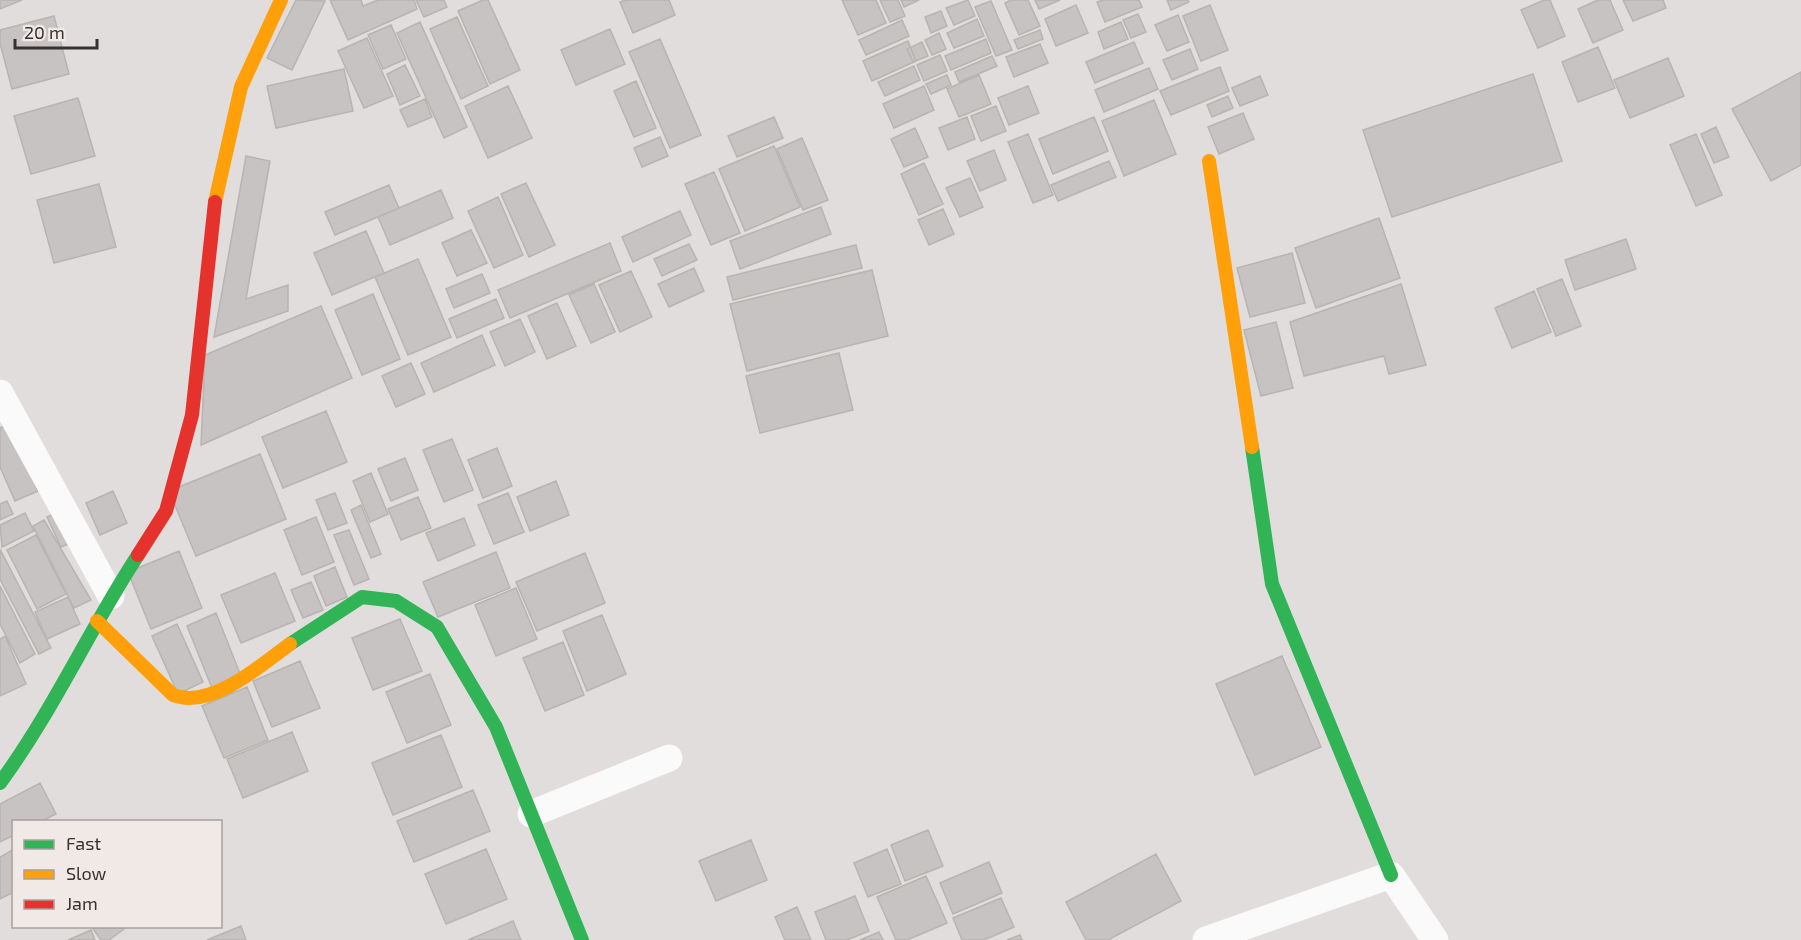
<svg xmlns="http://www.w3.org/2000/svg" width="1801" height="940" font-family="'Exo 2',sans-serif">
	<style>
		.building { fill: #c6c3c2; stroke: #b7b4b2; stroke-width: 1.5 }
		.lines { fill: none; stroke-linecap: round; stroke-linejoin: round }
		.street { stroke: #fafafa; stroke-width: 27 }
		.fast { stroke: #30b455; stroke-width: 14 }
		.slow { stroke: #ff9f0a; stroke-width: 14 }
		.jam { stroke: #e5322d; stroke-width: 14 }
	</style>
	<rect width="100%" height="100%" fill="#e1dddc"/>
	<path class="building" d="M0,0H22L0,9Z
		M296,0L325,1L292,70L267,58Z
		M330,0H361L363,6L378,0H414L417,9L348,40Z
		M416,0H444L447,7L424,17Z
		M483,0H488L520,70L490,84L458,11Z
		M626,0H669L675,15L633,33L620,2Z
		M842,0H876L886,23L858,35Z
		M880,0H898L905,16L890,22Z
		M901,0H919L904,7Z
		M968,0L975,16L954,25L946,8Z
		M1011,0H1028L1040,26L1019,35L1005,3Z
		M1035,0H1060L1039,9Z
		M1103,0H1139L1142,7L1105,22L1097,2Z
		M1167,0H1188L1189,2L1171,10Z
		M1544,0H1550L1565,36L1538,48L1521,10Z
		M1598,0H1610L1623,30L1593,43L1578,9Z
		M1623,0H1663L1666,8L1633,21Z
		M991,1L1012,50L996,56L975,7Z
		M1076,5L1088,33L1056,46L1045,19Z
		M1210,5L1228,50L1201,61L1183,16Z
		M941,11L947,26L931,33L925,17Z
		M1138,14L1146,32L1131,38L1123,20Z
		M1178,15L1189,42L1167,51L1155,25Z
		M54,16L69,74L12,89L0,43V30Z
		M457,17L488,86L461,99L430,29Z
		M977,19L984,36L954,48L947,33Z
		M902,20L909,36L866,55L859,40Z
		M420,22L467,127L444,138L397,33Z
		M1121,22L1128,39L1104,49L1098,32Z
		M391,25L406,59L383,69L368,35Z
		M610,29L625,64L576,85L561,50Z
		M1040,30L1043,39L1018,49L1014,40Z
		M939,33L946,49L932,55L925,40Z
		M367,38L393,96L364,108L338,51Z
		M660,39L701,135L670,148L629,52Z
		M986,39L991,53L951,70L945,56Z
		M908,41L916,61L872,81L863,61Z
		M922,42L928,56L913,62L907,49Z
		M1134,42L1143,63L1095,83L1086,62Z
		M1040,44L1048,63L1014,77L1006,57Z
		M1598,47L1615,88L1578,102L1562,62Z
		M1190,49L1198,69L1172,80L1163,60Z
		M940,55L947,71L924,81L917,65Z
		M992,56L997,66L959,82L955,72Z
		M1668,58L1684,96L1630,118L1614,80Z
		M405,65L420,96L400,105L387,74Z
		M914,66L920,80L885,96L878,82Z
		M1220,67L1229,91L1171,115L1160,91Z
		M1149,68L1158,89L1104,112L1095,90Z
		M344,69L353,111L276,128L267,86Z
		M1801,72V165L1771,181L1732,109Z
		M1533,74L1562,161L1392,217L1363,130Z
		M947,75L951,85L931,94L926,84Z
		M979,75L991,104L959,117L947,89Z
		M1260,76L1268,95L1240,106L1232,88Z
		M636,81L656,128L634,137L614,91Z
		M508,86L532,138L488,158L465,106Z
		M924,86L934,110L894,128L883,104Z
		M1028,86L1039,113L1009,125L998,98Z
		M1228,96L1233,108L1212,117L1207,105Z
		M78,98L95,156L31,174L14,116Z
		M425,99L432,117L408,127L400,110Z
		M1154,100L1176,154L1124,176L1102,121Z
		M996,106L1006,131L981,141L971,116Z
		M1243,113L1254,139L1219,154L1208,127Z
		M774,117L783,138L737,157L728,136Z
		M967,117L975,139L948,150L939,128Z
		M1094,117L1108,151L1053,174L1039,139Z
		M1716,127L1729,157L1714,163L1701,134Z
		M915,128L928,157L904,167L891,139Z
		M1028,134L1053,195L1033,203L1008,142Z
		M1696,134L1722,195L1696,206L1670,145Z
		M660,137L668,156L642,167L634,148Z
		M802,138L828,200L803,210L777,149Z
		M774,146L800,207L745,231L719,169Z
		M994,150L1006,180L980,191L967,161Z
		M246,156L270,161L246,299L288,285V311L214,337Z
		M1109,161L1116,177L1058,201L1051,185Z
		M924,163L943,204L919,215L901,174Z
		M714,172L740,233L711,245L685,184Z
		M970,178L983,207L960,217L946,188Z
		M526,183L555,245L529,257L501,194Z
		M99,184L116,247L54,263L37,200Z
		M389,185L399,208L335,235L325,212Z
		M441,190L453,218L390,245L378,217Z
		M498,197L523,255L494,268L468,211Z
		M821,207L831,234L740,269L730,241Z
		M943,209L954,234L929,245L918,220Z
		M680,211L691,235L633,262L622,237Z
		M1379,218L1400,278L1316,308L1295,248Z
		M471,230L487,263L457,276L442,243Z
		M366,231L384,273L332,295L314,253Z
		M1626,239L1636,269L1575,290L1565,260Z
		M610,243L621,271L510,318L498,290Z
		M689,244L697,260L662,276L654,259Z
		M856,245L862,268L733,300L727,277Z
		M1292,253L1305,303L1250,317L1237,268Z
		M418,259L451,337L408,355L375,277Z
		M694,268L704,291L669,307L658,284Z
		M872,270L888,336L747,371L730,304Z
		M631,271L652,317L620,332L599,285Z
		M482,274L490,293L454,308L446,289Z
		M1562,279L1581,326L1556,336L1537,289Z
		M594,284L615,332L591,343L569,295Z
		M1401,284L1426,365L1389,374L1384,356L1304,376L1290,322Z
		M1534,291L1551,332L1512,348L1495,308Z
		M373,294L400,359L362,375L335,310Z
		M496,299L504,318L457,338L449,319Z
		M557,303L576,346L547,359L528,316Z
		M321,306L352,378L201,445L205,355Z
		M520,319L535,352L505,366L490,332Z
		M1276,322L1293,388L1261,396L1244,330Z
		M482,335L495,365L434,392L421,363Z
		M839,353L853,410L760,433L746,376Z
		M411,363L425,394L396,407L382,376Z
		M326,411L347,462L283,488L262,437Z
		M8,424L38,491L15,501L0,467V428Z
		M452,439L473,490L444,502L423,450Z
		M497,448L512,486L483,498L468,460Z
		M260,454L286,519L196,556L169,491Z
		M405,458L418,490L391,501L378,469Z
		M371,473L388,514L370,522L353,481Z
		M556,481L569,515L530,531L517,497Z
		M113,491L127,523L100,535L86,503Z
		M335,493L347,523L328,530L316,500Z
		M508,493L524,532L494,544L478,505Z
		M418,497L431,528L401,540L388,509Z
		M7,501L13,514L0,520V504Z
		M361,505L381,554L371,558L351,510Z
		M59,511L73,542L61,547L47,517Z
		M25,513L34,531L2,547L0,525Z
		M316,517L334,562L302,575L284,530Z
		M464,518L475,545L438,561L426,533Z
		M44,520L91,600L74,608L33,526Z
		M349,530L369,579L354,585L334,535Z
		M36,535L66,594L37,609L7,550Z
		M0,549L51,648L39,654L0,579Z
		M179,551L202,608L151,629L128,572Z
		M496,552L510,588L438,617L423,582Z
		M585,553L605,603L537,631L516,582Z
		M335,567L347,597L326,606L314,576Z
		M275,573L295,621L241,643L221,595Z
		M311,582L323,610L303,618L291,590Z
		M0,586L35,654L20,663L0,624Z
		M516,588L537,639L496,656L475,605Z
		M68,597L80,624L47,639L35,612Z
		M216,613L241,676L212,688L187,626Z
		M602,615L626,674L587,691L563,631Z
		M400,619L422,671L373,690L352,638Z
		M177,624L203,682L178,694L152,636Z
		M5,636L26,684L0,696V639Z
		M563,642L584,695L545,711L523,658Z
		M1282,656L1321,747L1255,775L1216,684Z
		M300,661L320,708L272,727L253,681Z
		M430,674L451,725L407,743L386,692Z
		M247,687L268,740L224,758L202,706Z
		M292,732L308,771L243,798L227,759Z
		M441,735L462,787L393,815L372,763Z
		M40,783L56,814L40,822H14V835L0,842V804Z
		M473,790L490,831L414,862L397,821Z
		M928,830L943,866L905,881L891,845Z
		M751,840L767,880L716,901L699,861Z
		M14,849V892L0,899V857Z
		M486,849L507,899L446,924L425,874Z
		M887,849L901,884L868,897L854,863Z
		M1156,854L1181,901L1108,940H1086L1066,902Z
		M989,862L1002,893L953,914L940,883Z
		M926,876L947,923L907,940H896L877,897Z
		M855,896L869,931L847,940H826L815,912Z
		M1001,898L1014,927L984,940H962L953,918Z
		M797,907L811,940H785L775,917Z
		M513,921L521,940H468Z
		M91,926H128L109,940H101Z
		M241,926L246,940H207Z
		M91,930L95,940H68Z
		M879,932L883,940H860Z
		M1020,935L1022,940H1007Z"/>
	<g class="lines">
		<path class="street" d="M0,393L111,596
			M531,814L669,758
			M1206,940L1391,875L1435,940"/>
		<path class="fast" d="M1252,447L1272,584L1391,875
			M290,644L362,597L396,601L437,627L496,727L582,940
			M0,783C53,711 89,630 138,555"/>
		<path class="slow" d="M1209,161L1252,447
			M215,202L241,87L281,0
			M97,621L173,695C211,710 261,665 290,644"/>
		<path class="jam" d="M138,555L166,511L192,415L215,202"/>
	</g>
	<rect x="12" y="820" width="210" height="108" fill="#f1e9e6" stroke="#a6a09e" stroke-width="1.5"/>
	<rect x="24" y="840" width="30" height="9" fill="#30b455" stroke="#a6a09e" stroke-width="1.5"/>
	<text x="66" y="850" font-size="18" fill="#353231">Fast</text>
	<rect x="24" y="870" width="30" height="9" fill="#ff9f0a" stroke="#a6a09e" stroke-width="1.5"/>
	<text x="66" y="880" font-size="18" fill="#353231">Slow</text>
	<rect x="24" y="900" width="30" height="9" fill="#e5322d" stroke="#a6a09e" stroke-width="1.5"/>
	<text x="66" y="910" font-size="18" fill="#353231">Jam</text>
	<path d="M15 39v9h82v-9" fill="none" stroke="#353231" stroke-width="3"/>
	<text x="24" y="39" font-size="18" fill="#353231" stroke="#f1e9e6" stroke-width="4.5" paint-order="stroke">20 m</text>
</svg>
